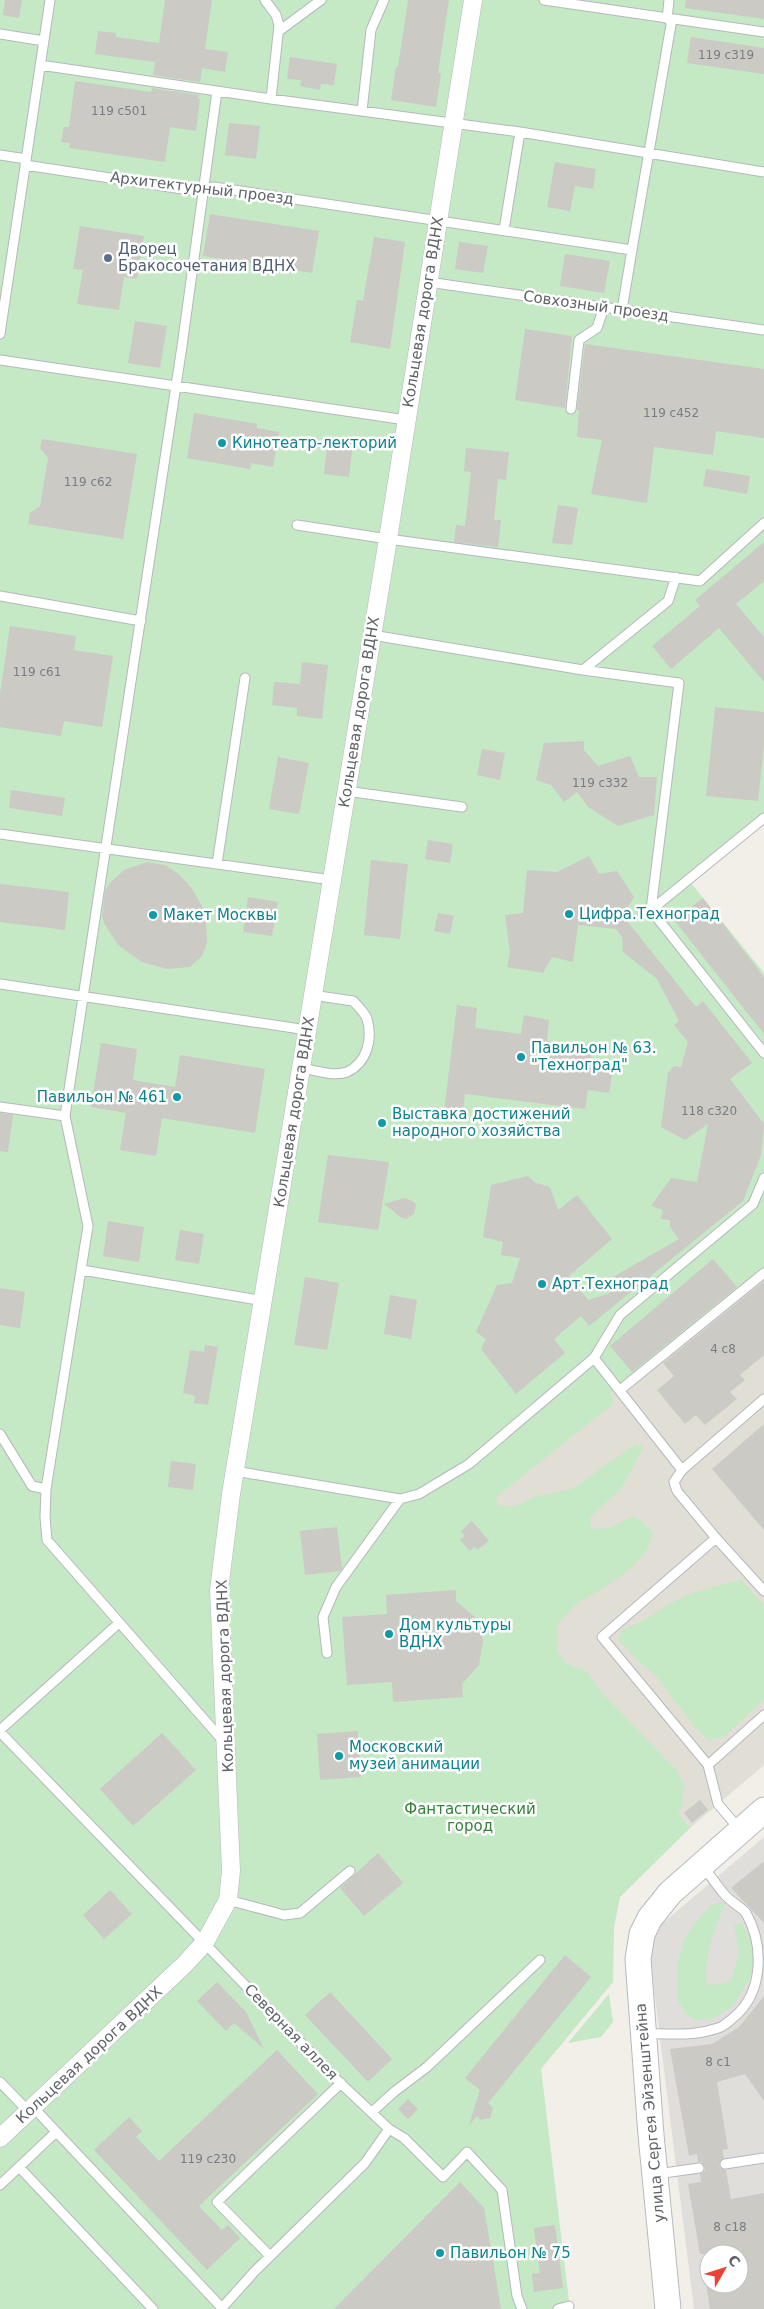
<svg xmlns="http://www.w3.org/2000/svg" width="764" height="2309" font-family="'DejaVu Sans',sans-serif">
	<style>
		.industrial { fill: #e0deda; fill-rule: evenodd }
		.education { fill: #e1ded6 }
		.green { fill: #c5e8c5 }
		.building { fill: #cccac5 }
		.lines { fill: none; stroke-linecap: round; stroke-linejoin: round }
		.lane-casing { stroke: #b5b8bc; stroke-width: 11 }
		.street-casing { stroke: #b5b8bc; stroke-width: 19 }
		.secondary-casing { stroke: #b6babf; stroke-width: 27 }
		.lane { stroke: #fff; stroke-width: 9 }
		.street { stroke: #fff; stroke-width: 18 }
		.secondary { stroke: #fff; stroke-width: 25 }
		.service-dot { fill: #5c6f8a; stroke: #fff; stroke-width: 2 }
		.culture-dot { fill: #0f9aa8; stroke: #fff; stroke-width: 2 }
		.labels { text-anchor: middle; stroke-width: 5; stroke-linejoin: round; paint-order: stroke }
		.number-label { font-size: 12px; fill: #7a7d7f }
		.street-label { font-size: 15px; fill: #5f6368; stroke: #fff }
		.service-label { font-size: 15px; fill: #4e5e75; stroke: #fff; text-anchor: start }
		.culture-label { font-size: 15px; fill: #0d838f; stroke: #fff; text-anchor: start }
		.park-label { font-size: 15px; fill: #348238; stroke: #fff }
	</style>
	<rect width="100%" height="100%" fill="#f1efe8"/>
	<path class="industrial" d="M764,1837V2309H694L649,1950L657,1928ZM709,2254H739V2284H709Z"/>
	<path class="education" d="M764,1274V1765L690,1828L447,1535L636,1372L642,1379Z"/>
	<path class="green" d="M0,0H764V824L691,883L764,973V1274L642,1379L636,1372L610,1394L612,1396L613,1404L496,1497L498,1506H515L538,1496L572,1489L636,1444L644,1447L621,1489L590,1517L591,1529L609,1528L633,1516L641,1520L653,1533C647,1567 603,1587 577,1604C570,1609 564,1618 558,1624L557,1652L569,1665L586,1671L602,1693L677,1771L685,1786L682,1795L684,1804L678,1813L690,1828L620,1897L614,1927L613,1982L541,2069L570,2309H0Z
		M741,1579L764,1606V1699L725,1736L709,1741L695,1727L656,1676L636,1659L618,1639L622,1630C643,1623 658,1610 677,1600C697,1590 720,1586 741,1579Z
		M726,1901C715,1929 703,1954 707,1985L725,1983L732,1978L739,1952L734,1926L741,1922L758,1952L755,1969L734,2005L713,2019L695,2020L688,2016L678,2001L677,1966L684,1940L693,1925L711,1905Z
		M609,1994L613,2022L601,2037L568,2043Z"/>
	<path class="building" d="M5,0H22L19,18L3,15Z
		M165,0H212L205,49L228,52L225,72L202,68L200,82L153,75L155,62L95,54L98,31L116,33V37L159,43Z
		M408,0H449L438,73H441L436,107L391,100L396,67H398Z
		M686,0H764V19L685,8Z
		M691,37L764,48V74L687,63Z
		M290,57L337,64L334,85L321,84L320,90L300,86L301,80L287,79Z
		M75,81L151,92L152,88L199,95L198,99H200L196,131L170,127L165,162L69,148L70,143L61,142L64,127H69Z
		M229,123L260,126L256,159L225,155Z
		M555,162L596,169L593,189L575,186L570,211L547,207Z
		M210,214L319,231L312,273L203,256Z
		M80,226L144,236L137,279L124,277L119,310L77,304L83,270L73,269Z
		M374,237L405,242L390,349L350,342L357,300L363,301Z
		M459,242L488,246L483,273L455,269Z
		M565,254L610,261L604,293L560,286Z
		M135,321L167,326L160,368L128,363Z
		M525,329L572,336L565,408L515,400Z
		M585,344L764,369V438L716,431L713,455L654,447L647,503L591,494L602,440L577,437L579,410H577Z
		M194,413L257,424V428L279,432L273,467L251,463L250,469L187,458Z
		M42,439L137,454L123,539L28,524L30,513L40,506L48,458L40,448Z
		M328,439L353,442L349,477L324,474Z
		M466,448L509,452L506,480L498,479L494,520H501L498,547L454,542L456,525L465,526L471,472L464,471Z
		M706,469L750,476L747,494L703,486Z
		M558,505L578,508L572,545L552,543Z
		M764,542V581L736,604L764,637V682L719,628L671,669L652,646L700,606L695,600Z
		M10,626L76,636L74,650L113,656L102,727L64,721L61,736L0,727V693Z
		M302,662L328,665L322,719L297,716V708L272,705L274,682L300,684Z
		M715,707L764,712V745L758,801L706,796Z
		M584,741V750L598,766L630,756L639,777H657L654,815L618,826L588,807L577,792L564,802L551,785L536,780L544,743Z
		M482,749L505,753L500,780L477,775Z
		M278,757L309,763L299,814L269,809Z
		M11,790L65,798L62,816L9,808Z
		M428,840L453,844L450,863L425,859Z
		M589,856L599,874L617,871L634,897L623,916L696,1007L703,1001L752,1063L730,1079L764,1124L761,1155L743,1201L589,1326L581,1316L554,1339L565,1353L516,1394L481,1349L486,1339L476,1332L497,1285L512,1283L520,1258L501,1255L503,1242L483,1237L491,1185L528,1176L536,1183L550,1187L558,1210L577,1195L612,1239L569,1276L588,1300L610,1293L613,1277L679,1239L670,1227V1220L661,1219L663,1210L651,1206L671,1178L697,1182L708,1124L685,1140L661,1127L668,1073L674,1066L681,1067L688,1042L674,1025L679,1021L657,979L623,952L622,937L616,929L578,925L573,962L552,957L543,973L507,967L510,952L505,915L523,913L527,870L557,872Z
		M371,860L408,864L400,939L364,935Z
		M147,862L165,865L179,874L193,890L202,906L206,922L207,943L202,956L190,967L167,969L142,962L118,945L104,923L102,916L105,891L110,883L124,870Z
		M0,884L69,892L65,930L0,922Z
		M248,897L278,902L272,936L243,932Z
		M703,898L764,977V1034L674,920Z
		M438,913L454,916L450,934L434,931Z
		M457,1005L477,1008L475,1028L521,1034L524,1015L549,1020L547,1041L592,1046L590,1067L613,1069L609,1093L588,1090L585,1109L465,1094L463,1113L444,1112Z
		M101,1043L137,1049L133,1080L175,1087L180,1055L265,1069L255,1133L162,1118L156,1156L120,1150L126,1113L91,1107Z
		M0,1113L13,1115L8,1152L0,1151Z
		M328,1155L389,1162L378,1230L318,1222Z
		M405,1198L414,1202L416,1205L414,1214L406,1219L402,1218L384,1204Z
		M108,1221L144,1227L139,1262L103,1256Z
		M180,1230L204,1234L199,1264L175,1260Z
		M713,1259L737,1287L632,1372L610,1346Z
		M305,1277L339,1283L327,1350L294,1345Z
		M764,1281V1355L740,1375L745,1380L730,1392L737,1399L705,1425L696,1415L685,1424L657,1390L674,1376L663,1363Z
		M0,1288L25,1292L20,1328L0,1325Z
		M390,1295L417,1300L411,1339L384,1334Z
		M205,1345L218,1347L208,1405L194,1403L195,1396L183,1393L190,1350L204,1352Z
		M764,1424V1530L712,1469Z
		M171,1461L196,1464L193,1490L168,1487Z
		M472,1521L489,1541L477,1550L475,1547L470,1551L460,1540L465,1536L461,1531Z
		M337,1527L342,1569L340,1571L305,1575L300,1531Z
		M456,1590V1601L475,1617L481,1629L483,1641L479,1665L462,1684L463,1697L393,1702L392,1682L347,1685L342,1617L387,1614L386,1595Z
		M358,1731L361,1777L320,1780L317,1734Z
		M162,1733L196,1770L133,1826L100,1789Z
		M700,1800L708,1810L692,1823L684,1813Z
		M378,1853L403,1883L364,1916L340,1888Z
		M764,1861V1923L731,1888Z
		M110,1890L132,1914L104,1939L83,1915Z
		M565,1955L591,1977L488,2103L493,2108L490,2118L480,2120L477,2116L469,2125L480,2090L465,2078Z
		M217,1982L246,2012L264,2049L234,2023L226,2031L197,2001Z
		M330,1992L392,2059L368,2082L305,2015Z
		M764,1996V2101L745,2074L717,2082L728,2149L722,2150L724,2158L719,2164L720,2168L726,2170L731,2199L764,2193V2309H710L706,2284H739V2254H700L688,2184L701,2182L700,2174L705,2171V2167L702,2162H698L697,2154L689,2156L670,2049L712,2044L739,2027Z
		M277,2050L318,2094L199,2206L222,2230L228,2225L240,2238L207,2270L94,2150L129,2117L142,2131L136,2137L159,2161Z
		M408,2099L418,2109L408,2119L398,2109Z
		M460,2182L484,2208L501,2309H334Z
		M555,2225L563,2288L534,2292L532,2274L540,2273L534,2228Z"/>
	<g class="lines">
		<defs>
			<path id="lane" d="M265,0L276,15L279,25L271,99
				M544,0L764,32
				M667,19L669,0
				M279,31L321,0
				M0,34L44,41
				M40,65L271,99L520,132L764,172
				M217,91L182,346L65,1116L88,1226L46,1489L45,1517L47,1540L224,1742
				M362,111L371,30L384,0
				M0,155L26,159
				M25,165L189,190L214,187L632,250L622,310
				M504,230L520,132
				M632,250L672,19
				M428,282L764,330
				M0,334L50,0
				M0,360L406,420
				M571,409L579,340L597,328L604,307
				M297,525L388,539L700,581L764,523
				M0,596L141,621
				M372,635L583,670L668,601L676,577
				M583,670L679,683L651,910L764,1053
				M346,791L462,807
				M0,834L332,880
				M217,864L245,678
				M651,910L764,818
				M0,984L307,1030
				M301,1068C314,1070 334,1077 347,1072C367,1063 373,1039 367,1019C365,1013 358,1006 353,1001L312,995
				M0,1107L65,1116
				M82,1270L264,1301
				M594,1358L682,1470
				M620,1390L764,1273
				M0,1434L32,1486L46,1489
				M235,1471L400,1499L419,1494L469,1464L594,1358L620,1315L753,1204L764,1178
				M716,1538L764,1591
				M327,1653L323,1617L336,1587L400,1499
				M0,1730L119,1623
				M0,1732L336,2079L389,2129L404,2138L443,2177L467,2152L502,2190L517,2296L522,2309
				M708,1765L764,1715
				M740,1830L718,1804L708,1765L602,1637L716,1538L677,1491L674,1482L682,1470L764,1399
				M228,1900L284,1915L300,1913L350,1871
				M646,2034C673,2033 692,2037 718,2028C723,2027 728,2022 733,2018C764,1993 764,1945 746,1913C740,1906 731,1902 725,1895C717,1886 710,1875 702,1865
				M0,2082L28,2111
				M33,2107L222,2308
				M372,2112L394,2092L427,2067L540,1960
				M725,2164L764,2158
				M19,2167L153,2309
				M657,2174L699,2168
				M0,2185L56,2132
				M270,2256L217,2202L341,2083
				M221,2309L255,2271L365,2163L389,2129
				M558,2309L569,2306"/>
			<path id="street" d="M0,2138L185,1964L205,1942L228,1900L231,1871L219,1590L231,1494L388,539L473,0"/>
			<path id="secondary" d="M668,2309L651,2135L638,1959L642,1934L650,1918L670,1893L764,1810"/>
		</defs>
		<use href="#lane" class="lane-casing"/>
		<use href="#street" class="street-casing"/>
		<use href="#secondary" class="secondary-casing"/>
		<use href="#lane" class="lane"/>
		<use href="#street" class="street"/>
		<use href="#secondary" class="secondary"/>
	</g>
	<circle class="service-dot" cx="108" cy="258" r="5"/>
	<g class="culture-dot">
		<circle cx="222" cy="443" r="5"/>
		<circle cx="569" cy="914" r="5"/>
		<circle cx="153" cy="915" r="5"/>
		<circle cx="521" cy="1057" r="5"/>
		<circle cx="177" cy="1097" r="5"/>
		<circle cx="382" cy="1123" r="5"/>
		<circle cx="542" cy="1284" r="5"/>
		<circle cx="389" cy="1634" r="5"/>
		<circle cx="339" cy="1756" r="5"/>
		<circle cx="440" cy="2253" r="5"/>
	</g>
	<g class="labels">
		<g class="number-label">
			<text x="726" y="59">119 с319</text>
			<text x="119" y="115">119 с501</text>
			<text x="671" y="417">119 с452</text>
			<text x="88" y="486">119 с62</text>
			<text x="37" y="676">119 с61</text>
			<text x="600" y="787">119 с332</text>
			<text x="709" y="1115">118 с320</text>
			<text x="723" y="1353">4 c8</text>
			<text x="718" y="2066">8 c1</text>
			<text x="208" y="2163">119 с230</text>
			<text x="730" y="2231">8 с18</text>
		</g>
		<g class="street-label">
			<text transform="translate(202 188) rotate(7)" y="5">Архитектурный проезд</text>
			<text transform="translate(596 306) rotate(8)" y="5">Совхозный проезд</text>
			<text transform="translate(423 312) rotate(-81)" y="5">Кольцевая дорога ВДНХ</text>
			<text transform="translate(359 712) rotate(-81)" y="5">Кольцевая дорога ВДНХ</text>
			<text transform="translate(294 1112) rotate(-81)" y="5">Кольцевая дорога ВДНХ</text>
			<text transform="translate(225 1676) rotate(-92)" y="5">Кольцевая дорога ВДНХ</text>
			<text transform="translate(291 2032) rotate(46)" y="5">Северная аллея</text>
			<text transform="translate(89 2055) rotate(-43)" y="5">Кольцевая дорога ВДНХ</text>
			<text transform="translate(650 2113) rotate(-95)" y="5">улица Сергея Эйзенштейна</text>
		</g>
		<g class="service-label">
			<text x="118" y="254">Дворец<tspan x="118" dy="17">Бракосочетания ВДНХ</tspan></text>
		</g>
		<g class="culture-label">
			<text x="232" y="448">Кинотеатр-лекторий</text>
			<text x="579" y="919">Цифра.Техноград</text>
			<text x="163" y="920">Макет Москвы</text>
			<text x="531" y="1053">Павильон № 63.<tspan x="531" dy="17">"Техноград"</tspan></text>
			<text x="167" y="1102" text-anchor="end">Павильон № 461</text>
			<text x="392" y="1119">Выставка достижений<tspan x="392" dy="17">народного хозяйства</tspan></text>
			<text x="552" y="1289">Арт.Техноград</text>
			<text x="399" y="1630">Дом культуры<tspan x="399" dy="17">ВДНХ</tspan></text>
			<text x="349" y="1752">Московский<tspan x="349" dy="17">музей анимации</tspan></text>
			<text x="450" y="2258">Павильон № 75</text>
		</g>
		<g class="park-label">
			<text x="470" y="1814">Фантастический<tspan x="470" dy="17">город</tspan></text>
		</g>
	</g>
	<g transform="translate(724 2269) rotate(51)"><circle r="24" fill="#ffffff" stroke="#bfc1c3"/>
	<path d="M0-4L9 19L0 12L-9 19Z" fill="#ea4335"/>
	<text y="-8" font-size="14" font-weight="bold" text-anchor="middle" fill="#5f6368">С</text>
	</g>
</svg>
